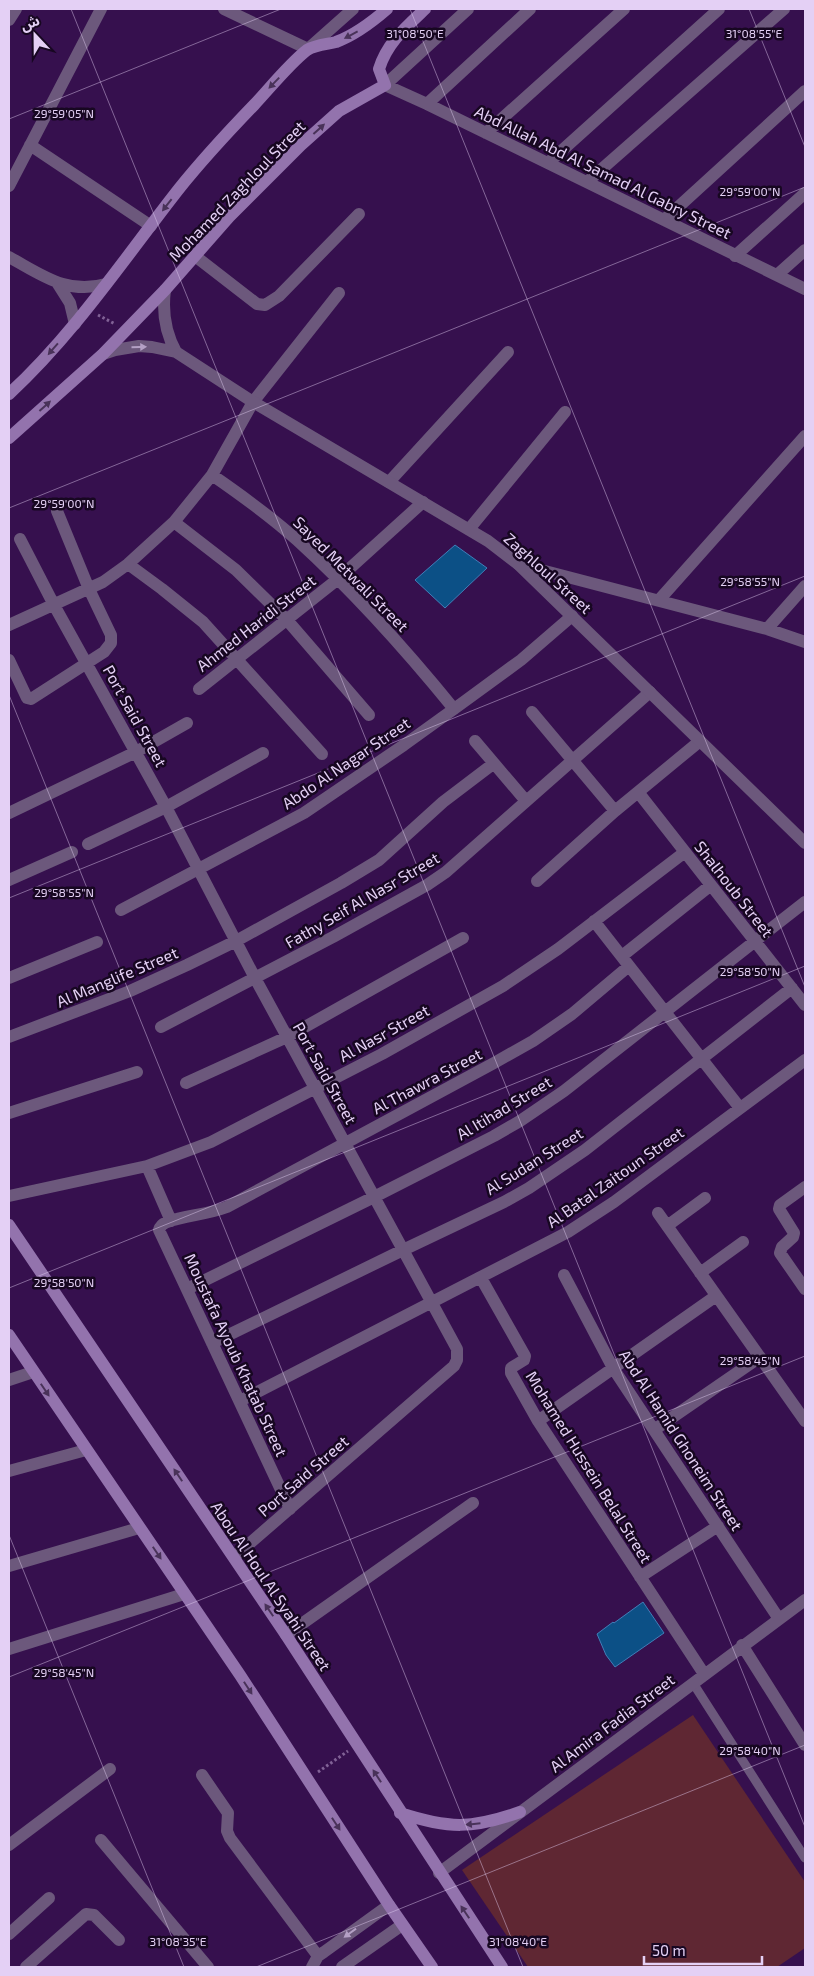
<svg xmlns="http://www.w3.org/2000/svg" width="814" height="1976" font-family="'Exo 2','Noto Sans Arabic',sans-serif">
	<style>
		.green { fill: #5f2733 }
		.building { fill: #0c5086; stroke: #417eb8 }
		.lines { fill: none; stroke-linecap: round; stroke-linejoin: round }
		.path { stroke: #816296; stroke-width: 3; stroke-dasharray: 2.5 2.5; stroke-linecap: butt }
		.service { stroke: #6c587c; stroke-width: 9 }
		.minor { stroke: #6c587c; stroke-width: 12 }
		.tertiary { stroke: #6c587c; stroke-width: 12 }
		.secondary { stroke: #9373ad; stroke-width: 12 }
		.oneway { fill: #493259 }
		.oneway2 { fill: #b4a0c5 }
		.ticks { fill: none; stroke: #e4d0f5; stroke-width: 1; stroke-opacity: 0.45 }
		.labels { text-anchor: middle; stroke-width: 5; stroke-linejoin: round; paint-order: stroke }
		.street-label { font-size: 16px; fill: #e4d0f5; stroke: #170721 }
		.ticks-label { font-size: 12px; text-anchor: middle; fill: #e4d0f5; stroke: #170721; stroke-width: 5; stroke-linejoin: round; paint-order: stroke }
	</style>
	<rect width="100%" height="100%" fill="#36104e"/>
	<path class="green" d="M693,1715L805,1882V1948L777,1967H528L462,1870Z"/>
	<path class="building" d="M455,545L487,568L445,608L415,580Z
		M643,1602L664,1633L615,1667L606,1655L597,1634L613,1622L614,1623Z"/>
	<g class="lines">
		<path class="path" d="M98,315L115,324
			M318,1772L348,1751"/>
		<path class="service" d="M693,1683L805,1858"/>
		<path class="minor" d="M224,9L308,49L353,9
			M468,9L385,85L427,104L805,289
			M9,20L16,9
			M427,104L530,9
			M486,133L624,9
			M30,145L151,226
			M548,163L719,9
			M587,182L784,9
			M9,186L101,9
			M664,220L805,91
			M195,256L257,304L265,305L279,296L359,214
			M735,256L805,193
			M777,275L805,250
			M212,475C241,495 270,516 297,540C353,591 406,650 454,709
			M389,482L508,352
			M174,522L236,570L287,620L369,715
			M470,528L565,412
			M20,539L54,605L166,807L255,978L457,1349V1360L454,1366L234,1557
			M128,564L162,589L203,622L322,754
			M518,564L767,629L805,642
			M659,600L805,436
			M9,625L103,582L128,564L174,522L212,475L253,402L339,293
			M767,629L805,586
			M9,660L27,698L31,699L104,652L111,643V635L89,589L57,511
			M199,689L338,579L423,502
			M532,712L615,811
			M475,741L526,801
			M638,792L805,1005
			M9,813L136,752L187,723
			M88,844L166,807L263,753
			M9,880L72,852
			M537,881L615,811L700,741
			M121,910L304,813L404,745L454,709L521,660L572,616
			M594,921L740,1108
			M622,956L711,885
			M9,978L97,942
			M161,1027L333,937L427,885L446,872L650,692
			M9,1037L130,991L187,965L236,941L341,883L379,860L443,802L493,764
			M186,1083L287,1037L463,938
			M9,1113L137,1072
			M147,1166L171,1221
			M805,1187L780,1205L779,1209L794,1233L793,1237L782,1247L780,1253L805,1289
			M9,1196L147,1166L211,1142L382,1054L503,986L558,949L685,852
			M658,1213L805,1421
			M667,1226L705,1198
			M700,1273L743,1242
			M564,1275L613,1368L779,1619
			M481,1278L525,1356L524,1360L511,1368V1373L538,1421L704,1674
			M187,1289L374,1197L494,1136L520,1121L564,1091L805,902
			M212,1343L403,1250L504,1202L529,1188L585,1150L792,988
			M9,1380L33,1372
			M240,1401L568,1232L614,1202L805,1060
			M538,1421L716,1296
			M654,1430L760,1357
			M9,1471L86,1450
			M290,1509L159,1230C160,1226 162,1224 167,1222C186,1215 206,1215 227,1207L494,1063L533,1041L572,1014L629,966
			M9,1566L139,1528
			M640,1577L718,1526
			M286,1635L473,1503
			M742,1645L805,1745
			M9,1649L184,1594
			M202,1775L228,1813L227,1831L230,1838L318,1956
			M101,1840L208,1967
			M9,1845L110,1769
			M439,1873L805,1600
			M9,1934L49,1898
			M26,1967L86,1914L94,1915L119,1940
			M312,1967L318,1956L324,1952L389,1905
			M342,1967L402,1925"/>
		<path class="tertiary" d="M9,257C42,275 67,295 106,284
			M58,284L70,303L75,324
			M165,290C162,313 165,332 176,352
			M103,354L115,350L139,346L152,347L176,352L253,402L488,541L518,564L805,843"/>
		<path class="secondary" d="M9,394C74,334 124,259 178,190C202,160 228,132 254,105C270,88 289,64 307,50C314,45 328,44 336,42C355,35 372,22 387,9
			M9,438L103,354L165,290L229,217L301,145L339,111L385,85L379,69C387,43 406,27 425,9
			M9,1225L286,1635L502,1967
			M9,1335L240,1675L389,1905L432,1967
			M400,1813C449,1829 472,1829 520,1812"/>
	</g>
	<defs><path id="oneway-solid" d="M-6-.8H1V-3.2L6.5 0L1 3.2V.8H-6Z" transform="scale(1.25)"/></defs>
	<g class="oneway">
		<use href="#oneway-solid" transform="translate(351 35) rotate(152)"/>
		<use href="#oneway-solid" transform="translate(274 83) rotate(134)"/>
		<use href="#oneway-solid" transform="translate(319 129) rotate(-42)"/>
		<use href="#oneway-solid" transform="translate(167 205) rotate(128)"/>
		<use href="#oneway-solid" transform="translate(53 349) rotate(131)"/>
		<use href="#oneway-solid" transform="translate(45 406) rotate(-42)"/>
		<use href="#oneway-solid" transform="translate(45 1390) rotate(56)"/>
		<use href="#oneway-solid" transform="translate(178 1475) rotate(-124)"/>
		<use href="#oneway-solid" transform="translate(157 1553) rotate(56)"/>
		<use href="#oneway-solid" transform="translate(269 1610) rotate(-124)"/>
		<use href="#oneway-solid" transform="translate(248 1688) rotate(57)"/>
		<use href="#oneway-solid" transform="translate(377 1776) rotate(-123)"/>
		<use href="#oneway-solid" transform="translate(336 1824) rotate(57)"/>
		<use href="#oneway-solid" transform="translate(473 1824) rotate(174)"/>
		<use href="#oneway-solid" transform="translate(465 1912) rotate(-124)"/>
	</g>
	<g class="oneway2">
		<use href="#oneway-solid" transform="translate(139 347) rotate(-1)"/>
		<use href="#oneway-solid" transform="translate(350 1933) rotate(144)"/>
	</g>
	<path class="ticks" d="M71,9L805,1827M410,9L805,987M749,9L805,147M9,119L281,9M9,508L805,187M9,695L523,1967M9,898L805,576M9,1288L805,966M9,1535L184,1967M9,1677L805,1356M256,1967L805,1745"/>
	<g class="labels">
		<g class="street-label">
			<text transform="translate(603 172) rotate(26)" y="6">Abd Allah Abd Al Samad Al Gabry Street</text>
			<text transform="translate(237 191) rotate(-46)" y="6">Mohamed Zaghloul Street</text>
			<text transform="translate(548 573) rotate(42)" y="6">Zaghloul Street</text>
			<text transform="translate(351 574) rotate(45)" y="6">Sayed Metwali Street</text>
			<text transform="translate(256 623) rotate(-38)" y="6">Ahmed Haridi Street</text>
			<text transform="translate(135 716) rotate(61)" y="6">Port Said Street</text>
			<text transform="translate(346 763) rotate(-34)" y="6">Abdo Al Nagar Street</text>
			<text transform="translate(734 889) rotate(52)" y="6">Shalhoub Street</text>
			<text transform="translate(362 900) rotate(-30)" y="6">Fathy Seif Al Nasr Street</text>
			<text transform="translate(117 977) rotate(-23)" y="6">Al Manglife Street</text>
			<text transform="translate(384 1033) rotate(-29)" y="6">Al Nasr Street</text>
			<text transform="translate(325 1073) rotate(61)" y="6">Port Said Street</text>
			<text transform="translate(427 1081) rotate(-28)" y="6">Al Thawra Street</text>
			<text transform="translate(504 1108) rotate(-31)" y="6">Al Itihad Street</text>
			<text transform="translate(534 1161) rotate(-32)" y="6">Al Sudan Street</text>
			<text transform="translate(615 1177) rotate(-35)" y="6">Al Batal Zaitoun Street</text>
			<text transform="translate(236 1355) rotate(65)" y="6">Moustafa Ayoub Khatab Street</text>
			<text transform="translate(681 1440) rotate(57)" y="6">Abd Al Hamid Ghoneim Street</text>
			<text transform="translate(589 1467) rotate(58)" y="6">Mohamed Hussein Belal Street</text>
			<text transform="translate(303 1476) rotate(-41)" y="6">Port Said Street</text>
			<text transform="translate(271 1586) rotate(56)" y="6">Abou Al Houl Al Syahi Street</text>
			<text transform="translate(612 1723) rotate(-37)" y="6">Al Amira Fadia Street</text>
		</g>
	</g>
	<g class="ticks-label">
		<text x="415" y="38">31°08'50"E</text>
		<text x="754" y="38">31°08'55"E</text>
		<text x="64" y="118">29°59'05"N</text>
		<text x="750" y="196">29°59'00"N</text>
		<text x="64" y="508">29°59'00"N</text>
		<text x="750" y="586">29°58'55"N</text>
		<text x="64" y="897">29°58'55"N</text>
		<text x="750" y="976">29°58'50"N</text>
		<text x="64" y="1287">29°58'50"N</text>
		<text x="750" y="1365">29°58'45"N</text>
		<text x="64" y="1677">29°58'45"N</text>
		<text x="750" y="1755">29°58'40"N</text>
		<text x="178" y="1946">31°08'35"E</text>
		<text x="518" y="1946">31°08'40"E</text>
	</g>
	<rect width="814" height="1976" fill="none" stroke="#e4d0f5" stroke-width="20"/>
	<g transform="translate(35 35) rotate(338)" stroke="#170721" stroke-width="4" paint-order="stroke">
	<path d="M0-4L9 19L0 12L-9 19Z" fill="#e4d0f5"/>
	<text y="-8" font-size="14" font-weight="bold" text-anchor="middle" fill="#e4d0f5">ش</text>
	</g>
	<path d="M644 1956v8h118v-8" fill="none" stroke="#e4d0f5" stroke-width="2.5"/>
	<text x="652" y="1956" font-size="15" fill="#e4d0f5" stroke="#170721" stroke-width="4" paint-order="stroke">50 m</text>
</svg>
